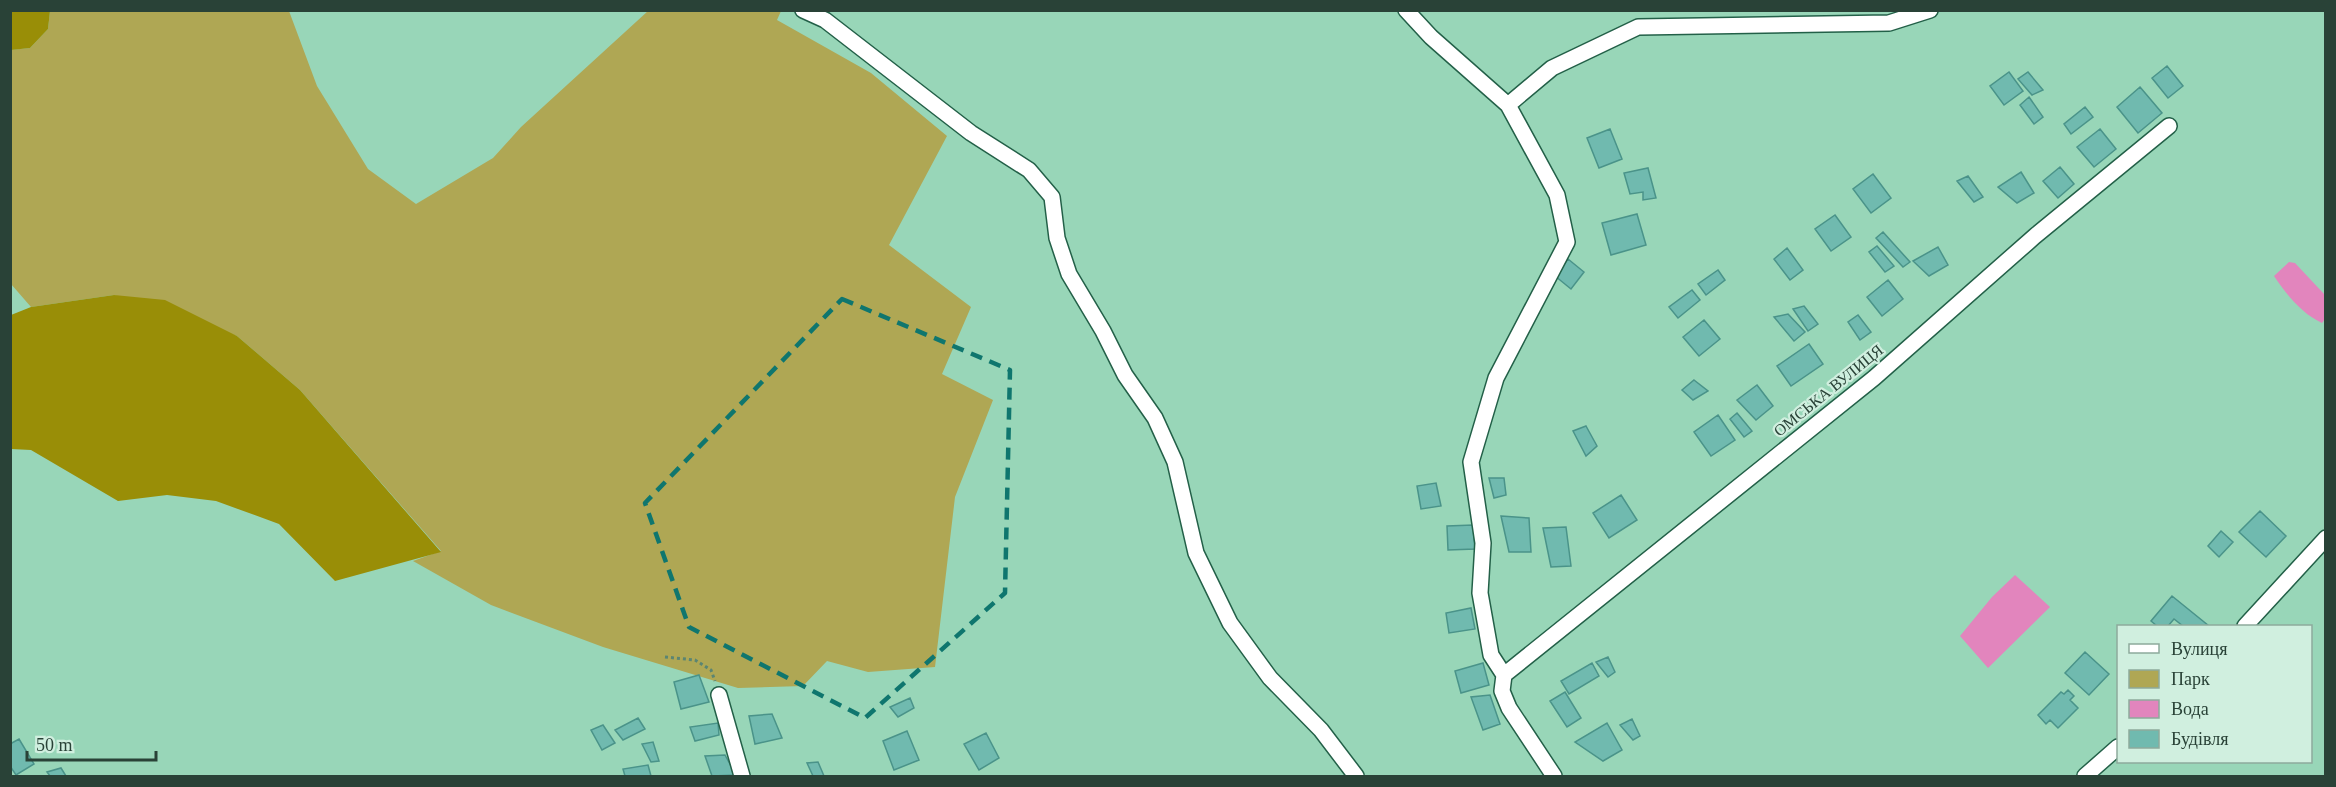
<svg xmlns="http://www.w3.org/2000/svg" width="2336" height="787" font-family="'Times New Roman',serif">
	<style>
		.green { fill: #afa754 }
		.forest { fill: #998e07 }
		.water { fill: #e285bd }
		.building { fill: #70baaf; stroke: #4a9389; stroke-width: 1.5 }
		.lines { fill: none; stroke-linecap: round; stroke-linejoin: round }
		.minor-casing { stroke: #236048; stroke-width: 18 }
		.path { stroke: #5b8572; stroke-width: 3; stroke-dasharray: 3 3; stroke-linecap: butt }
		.minor { stroke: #fff; stroke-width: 15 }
		.marked { fill: none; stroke: #0f766e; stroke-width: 4.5; stroke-dasharray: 12 8; stroke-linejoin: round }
		.labels { text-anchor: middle; stroke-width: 4.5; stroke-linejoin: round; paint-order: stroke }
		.street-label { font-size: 16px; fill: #294237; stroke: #d0efdf }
	</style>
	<rect width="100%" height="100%" fill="#98d6b8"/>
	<path class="green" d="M50,11H289L317,86L368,169L416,204L493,158L521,127L648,11H781L777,20L871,73L947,136L889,245L971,307L942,374L993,400L955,497L935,667L868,672L827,661L803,686L738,688L603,647L491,605L413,561L441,551L300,390L237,336L114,295L31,307L11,284L10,50L30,48L48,29Z"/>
	<path class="forest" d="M11,10L50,11L48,29L30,48L11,50Z
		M114,295L165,300L237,336L300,390L441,552L335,581L279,524L216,501L167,495L118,501L31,450L11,449V315L31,307Z"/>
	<path class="water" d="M2289,262L2295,263L2325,295V319L2322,323C2302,314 2286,294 2274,276Z
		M2015,575L2050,607L1988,668L1960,636L1992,597Z"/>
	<path class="building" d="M2167,66L2183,86L2168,98L2152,78Z
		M2009,72L2023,91L2004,105L1990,86Z
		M2028,72L2043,90L2032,95L2018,79Z
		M2140,87L2162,113L2138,133L2117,107Z
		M2029,97L2043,117L2034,124L2020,105Z
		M2085,107L2093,117L2071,134L2064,124Z
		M1610,129L1622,159L1599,168L1587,138Z
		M2100,129L2116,149L2094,167L2077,147Z
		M2060,167L2074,184L2058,198L2043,181Z
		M1648,168L1656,198L1643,200V192L1630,194L1624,173Z
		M2021,172L2034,193L2017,203L1998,187Z
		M1873,174L1891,198L1871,213L1853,189Z
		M1968,176L1983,197L1974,202L1957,181Z
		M1637,214L1646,245L1611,255L1602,223Z
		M1835,215L1851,237L1831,251L1815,229Z
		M1883,232L1910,262L1903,267L1876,238Z
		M1877,246L1894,266L1885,272L1869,252Z
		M1938,247L1948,265L1929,276L1913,261Z
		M1787,248L1803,270L1790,280L1774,259Z
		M1568,259L1584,272L1571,289L1555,276Z
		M1718,270L1725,280L1706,295L1698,284Z
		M1888,280L1903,299L1882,316L1867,297Z
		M1692,290L1700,300L1678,318L1669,307Z
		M1804,306L1818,324L1808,331L1793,309Z
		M1788,314L1805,332L1794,341L1774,317Z
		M1858,315L1871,332L1860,340L1848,322Z
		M1704,320L1720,339L1699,356L1683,337Z
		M1809,344L1823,364L1791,386L1777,366Z
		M1694,380L1708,391L1693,400L1682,390Z
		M1757,385L1773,406L1756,420L1737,400Z
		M1737,413L1752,431L1744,437L1730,419Z
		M1718,415L1735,440L1711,456L1694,432Z
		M1586,426L1597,446L1586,456L1573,431Z
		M1489,478H1504L1506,495L1494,498Z
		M1436,483L1441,506L1421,509L1417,486Z
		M1621,495L1637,520L1609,538L1593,513Z
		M2260,511L2286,536L2266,557L2239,532Z
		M1501,516L1529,518L1531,552H1509Z
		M1473,525L1475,549L1448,550L1447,526Z
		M1566,527L1571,566L1551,567L1543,528Z
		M2221,531L2233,542L2219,557L2208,546Z
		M2172,596L2209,626H2183L2174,619L2168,626H2157L2151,621Z
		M1471,608L1475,629L1449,633L1446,613Z
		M2085,652L2109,674L2089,695L2065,673Z
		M1608,657L1615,672L1608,677L1596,662Z
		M1483,663L1489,685L1461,693L1455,671Z
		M1592,663L1599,676L1569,694L1561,681Z
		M699,675L709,702L681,709L674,682Z
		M2068,690L2074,696L2070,700L2078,708L2058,728L2050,720L2046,724L2038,715L2061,692L2064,694Z
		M1565,692L1581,718L1567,727L1550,701Z
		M1490,695L1500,724L1483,730L1471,697Z
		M910,698L914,708L898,717L890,707Z
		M772,714L782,738L755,744L749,716Z
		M638,718L645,729L623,740L615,730Z
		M1632,719L1640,736L1633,740L1620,725Z
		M718,723L719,735L695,741L690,727Z
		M1607,723L1622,750L1603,761L1575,742Z
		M603,725L615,743L602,750L591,730Z
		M907,731L919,760L894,770L883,741Z
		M986,733L999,758L979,770L964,744Z
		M19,739L34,764L16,775L10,766V744Z
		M653,742L659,761L651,762L642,744Z
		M725,755L736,775L712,776L705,756Z
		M818,762L824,776H813L807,763Z
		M648,765L651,776H625L623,769Z
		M61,768L66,776H50L47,772Z"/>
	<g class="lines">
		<defs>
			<path id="minor" d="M803,10L825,20L971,133L1029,170L1052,197L1057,238L1069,274L1103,331L1125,375L1155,418L1175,462L1196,553L1230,623L1270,678L1321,730L1356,776
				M1406,10L1431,37L1508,105
				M2245,626L2326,538
				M1504,675L1874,378L2035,236L2169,126
				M719,695L742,776
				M1554,776L1509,708L1502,691L1504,675L1491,655L1480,593L1483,543L1471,462L1496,378L1567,242L1557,195L1508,105L1552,68L1638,27L1889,23L1930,10
				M2085,776L2118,747"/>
		</defs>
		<use href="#minor" class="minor-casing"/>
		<path class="path" d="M665,657L695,660L711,670L715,681"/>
		<use href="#minor" class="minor"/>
	</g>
	<path class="marked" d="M842,299L1010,370L1005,593L865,718L689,627L645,503Z"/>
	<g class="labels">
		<g class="street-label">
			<text transform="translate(1828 390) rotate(-39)" y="6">ОМСЬКА ВУЛИЦЯ</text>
		</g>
	</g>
	<rect width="2336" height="787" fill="none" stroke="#294237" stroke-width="24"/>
	<rect x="2117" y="625" width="195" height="138" fill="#d0efdf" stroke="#8daa9c" stroke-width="1.5"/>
	<rect x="2129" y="644" width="30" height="9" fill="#ffffff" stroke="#8daa9c" stroke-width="1.5"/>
	<text x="2171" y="655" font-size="18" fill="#294237">Вулиця</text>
	<rect x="2129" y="670" width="30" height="18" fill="#afa754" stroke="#8daa9c" stroke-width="1.5"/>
	<text x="2171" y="685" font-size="18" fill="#294237">Парк</text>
	<rect x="2129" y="700" width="30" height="18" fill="#e285bd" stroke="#8daa9c" stroke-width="1.5"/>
	<text x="2171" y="715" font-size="18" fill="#294237">Вода</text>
	<rect x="2129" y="730" width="30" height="18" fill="#70baaf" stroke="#8daa9c" stroke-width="1.5"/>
	<text x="2171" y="745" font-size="18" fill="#294237">Будівля</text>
	<path d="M27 751v9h129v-9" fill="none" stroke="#294237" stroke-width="3"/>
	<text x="36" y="751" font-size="18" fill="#294237" stroke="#d0efdf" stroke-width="4.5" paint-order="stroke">50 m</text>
</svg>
